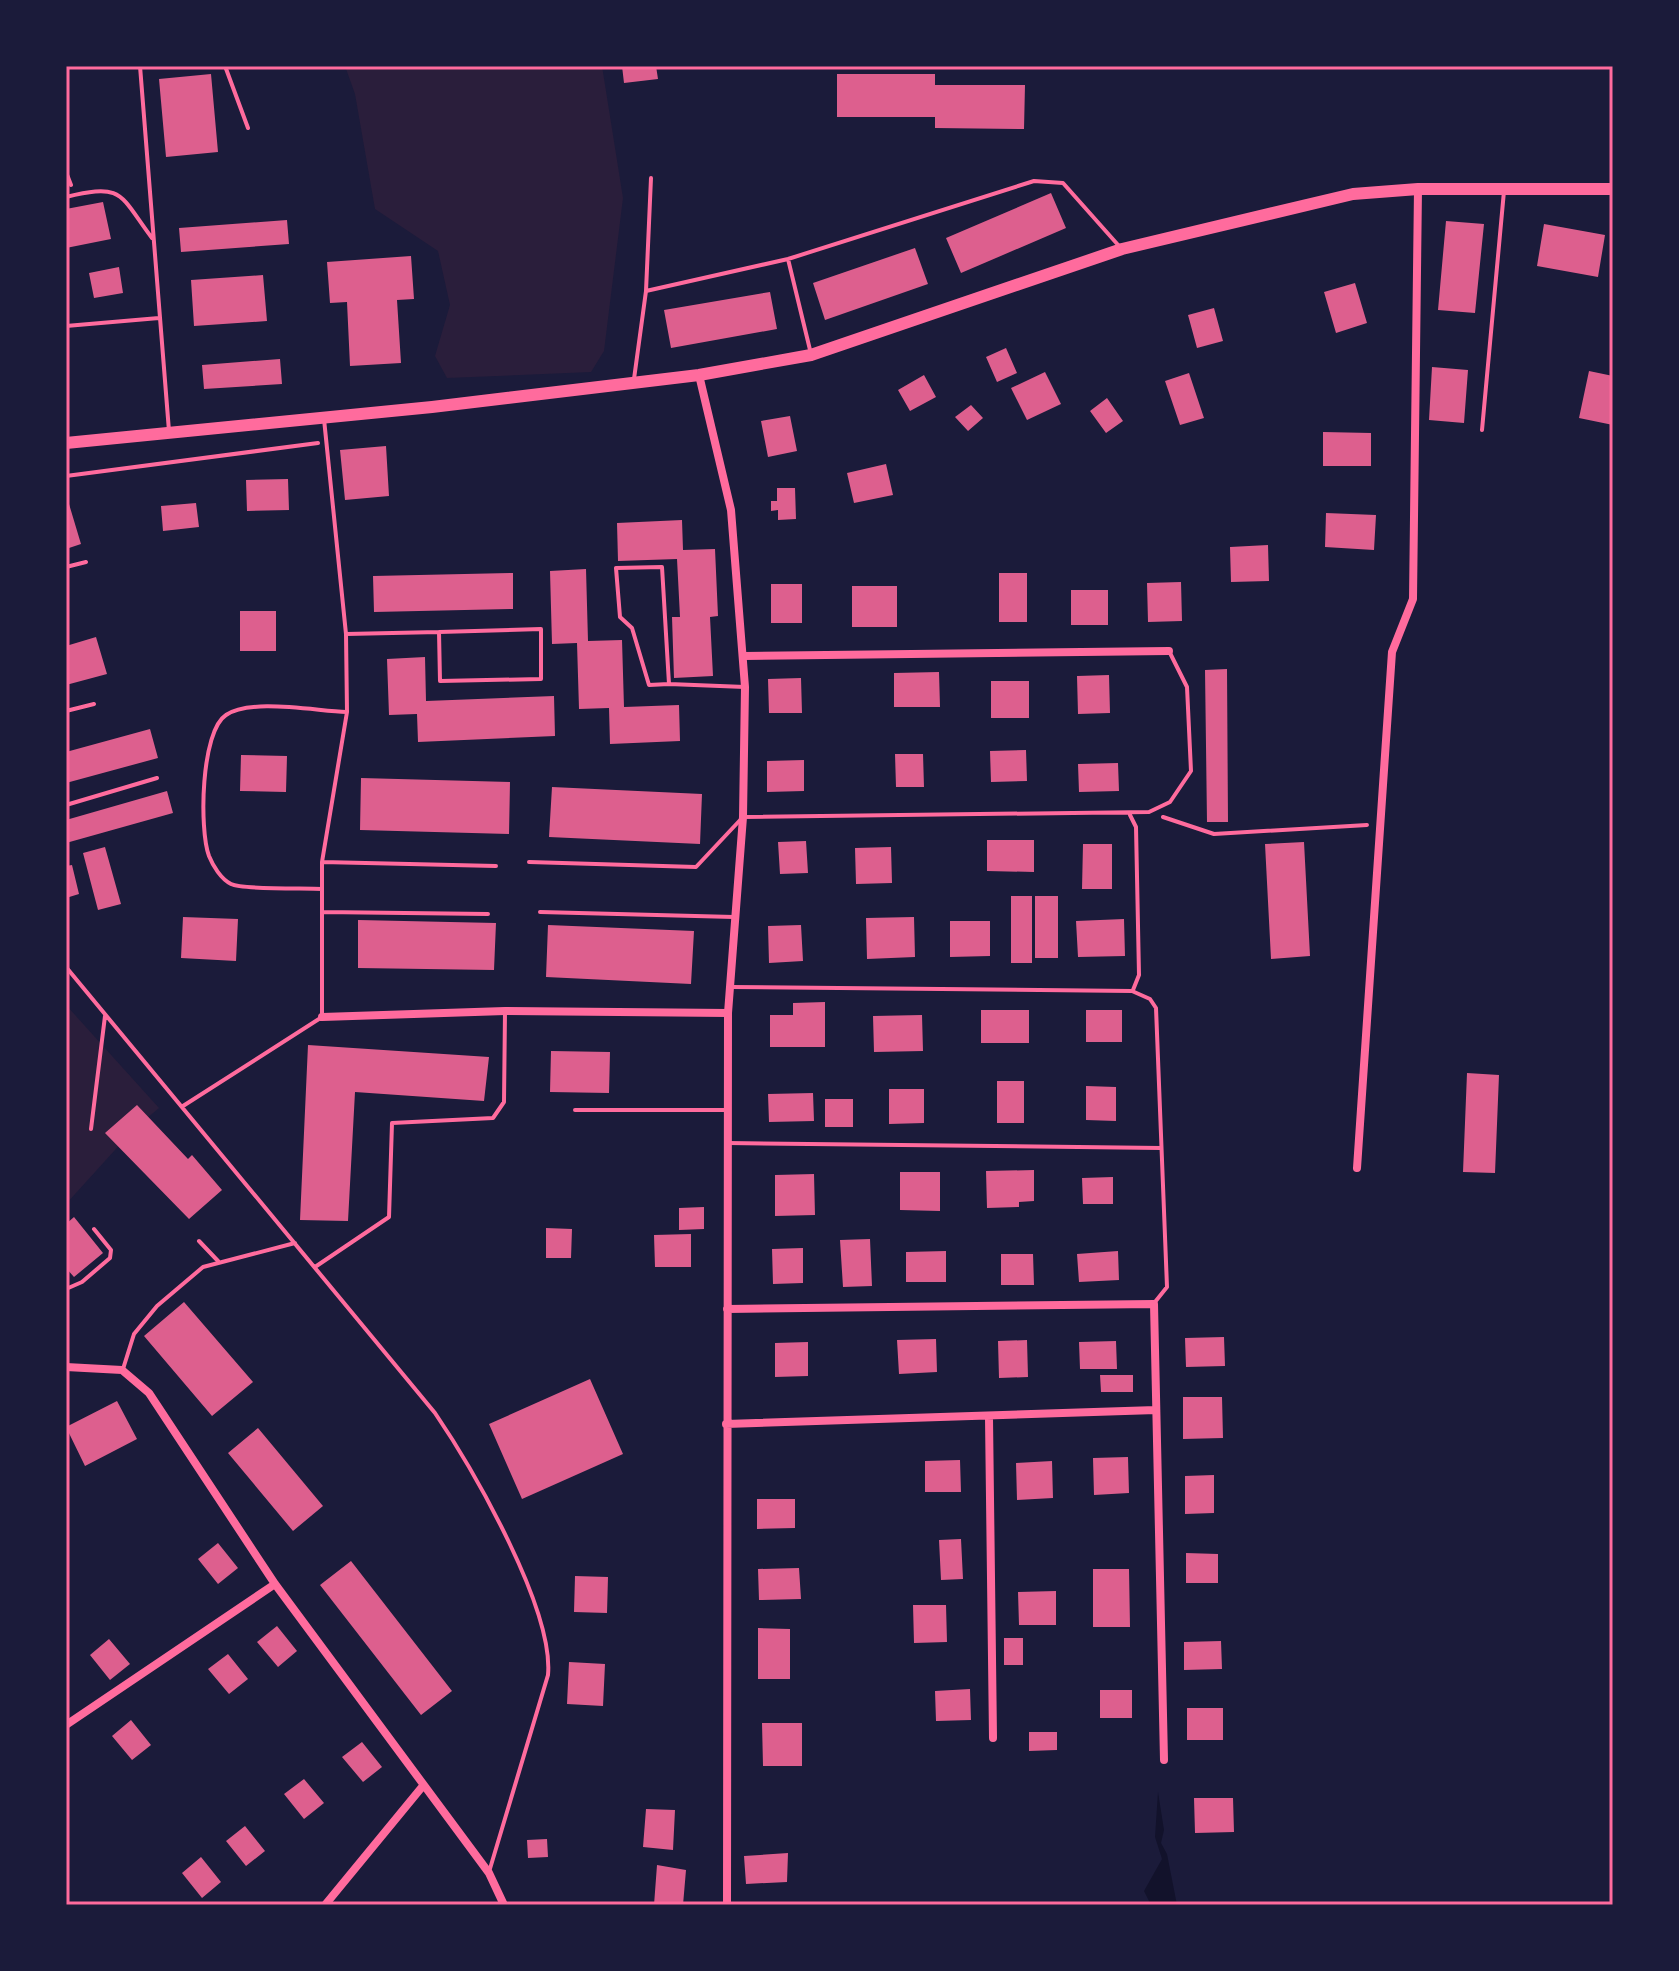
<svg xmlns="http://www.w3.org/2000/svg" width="1679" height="1971" font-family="Georgia,serif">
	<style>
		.green { fill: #2a1e3b }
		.water { fill: #12122b }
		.building { fill: #dd5f8e }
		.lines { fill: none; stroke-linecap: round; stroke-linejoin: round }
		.path { stroke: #ff6b9d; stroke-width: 4 }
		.service { stroke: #ff6b9d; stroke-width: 4 }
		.minor { stroke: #ff6b9d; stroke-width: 8 }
		.secondary { stroke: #ff6b9d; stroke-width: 12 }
		.neatline { fill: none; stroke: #ff6b9d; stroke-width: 3 }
	</style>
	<rect width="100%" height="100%" fill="#1b1b3a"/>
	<path class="green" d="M345,66H602L623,198L604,351L591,372L447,378L435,356L450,305L438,251L375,209L355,94Z
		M66,1005L159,1108L134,1129L66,1204Z"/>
	<path class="water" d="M1158,1792L1164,1830L1161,1843L1167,1854L1177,1905H1151L1144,1891L1162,1859L1155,1837Z"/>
	<path class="building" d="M622,66H656L658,79L624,83Z
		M211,74L218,152L166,157L159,79Z
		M837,74H935V85H1025L1024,129L935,128V117H837Z
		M1051,193L1066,228L961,273L946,238Z
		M103,202L111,239L66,248V209Z
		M287,220L289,244L181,252L179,228Z
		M1446,221L1484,224L1475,313L1438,310Z
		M1544,224L1605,235L1598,277L1537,266Z
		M915,248L928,284L825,320L813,283Z
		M411,256L414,299L397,300L401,363L350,366L347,302L330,303L327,262Z
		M119,267L123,293L94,298L89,273Z
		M263,275L267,321L194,326L191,280Z
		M1355,283L1367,323L1336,333L1324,292Z
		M770,292L777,329L671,348L664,310Z
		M1214,308L1223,341L1197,348L1188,315Z
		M1006,348L1017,373L997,382L986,357Z
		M280,359L282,384L204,389L202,365Z
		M1432,367L1468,370L1464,423L1429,420Z
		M1589,371L1613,376V425L1579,418Z
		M1045,372L1061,404L1027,420L1011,388Z
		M1189,373L1204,418L1180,425L1165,381Z
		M924,375L936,397L910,411L898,390Z
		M1107,398L1123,421L1106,433L1090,411Z
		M971,405L983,418L968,431L955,417Z
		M790,416L797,451L768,457L761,421Z
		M1323,432L1371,433V466H1323Z
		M386,446L389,496L345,500L340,450Z
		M886,464L893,495L854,503L847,473Z
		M288,479L289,510L247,511L246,480Z
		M777,488H795L796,519L778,520V510L771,511V501H777Z
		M196,503L199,527L163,531L161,506Z
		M69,504L81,544L66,549V505Z
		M1326,513L1376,515L1374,550L1325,547Z
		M682,520L683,550L715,549L718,616L710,617L713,676L674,678L672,617H680L677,559L618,561L617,523Z
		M1268,545L1269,581L1231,582L1230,547Z
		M586,569L588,641L622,640L624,707L679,705L680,741L610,744L609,708L579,709L577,643L552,644L550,571Z
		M513,573V609L374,612L373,576Z
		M999,573H1027V622H999Z
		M1181,582L1182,621L1148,622L1147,583Z
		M771,584H802V623H771Z
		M852,586H897V627H852Z
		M1071,590H1108V625H1071Z
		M240,611H276V651H240Z
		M96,637L107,674L66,685V646Z
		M425,657L426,701L554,696L555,736L418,742L417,714L389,715L387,659Z
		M1227,669L1228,822H1207L1205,670Z
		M939,672L940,707H894V673Z
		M1109,675L1110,713L1078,714L1077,676Z
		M801,678L802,713H769L768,679Z
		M991,681H1029V718H991Z
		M150,729L158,758L66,783V752Z
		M1026,750L1027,781L991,782L990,751Z
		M895,754H923L924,787H896Z
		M241,755L287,756L286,792L240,791Z
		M804,760V791L767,792V761Z
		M1118,763L1119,791L1079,792L1078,764Z
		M361,778L510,782L509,834L360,830Z
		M552,787L702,794L700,844L549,837Z
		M167,791L173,813L66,843V820Z
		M987,840H1034V872L987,871Z
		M806,841L808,873L780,874L778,842Z
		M1304,842L1310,956L1271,959L1265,844Z
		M1083,844H1112V889H1082Z
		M105,847L121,904L98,910L83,853Z
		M891,847L892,883L856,884L855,848Z
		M72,865L79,894L66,898V866Z
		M1011,896H1032V963H1011Z
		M1035,896H1058V958H1035Z
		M183,917L238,919L236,961L181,958Z
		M914,917L915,957L867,959L866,918Z
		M1124,919L1125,956L1078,957L1076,921Z
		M358,920L496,923L494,970L358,968Z
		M950,921H990V956L950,957Z
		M548,925L694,931L691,984L546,977Z
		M801,925L803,961L769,963L768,926Z
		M825,1002V1047H770V1015H793V1003Z
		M981,1010H1029V1043H981Z
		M1086,1010H1122V1042H1086Z
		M922,1015L923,1051L874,1052L873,1016Z
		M308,1045L489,1057L484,1101L355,1092L348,1221L300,1220Z
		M551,1051L610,1052L609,1093L550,1092Z
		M1467,1073L1499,1075L1495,1173L1463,1172Z
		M997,1081H1024V1123H997Z
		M1086,1086L1116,1087V1121L1086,1120Z
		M889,1089H924V1123L889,1124Z
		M813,1093L814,1121L769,1122L768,1094Z
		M825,1099H853V1127H825Z
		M137,1105L188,1159L192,1155L222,1190L189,1219L105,1133Z
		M1034,1170V1201L1019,1202V1207L987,1208L986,1171Z
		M900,1172H940V1211L900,1210Z
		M814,1174L815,1215L775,1216V1175Z
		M1113,1177V1204H1083L1082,1178Z
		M704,1207V1229L679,1230V1208Z
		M74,1217L103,1253L74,1277L66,1268V1224Z
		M546,1228L572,1229L571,1258H546Z
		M691,1234V1267H655L654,1235Z
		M870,1239L872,1286L843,1287L840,1240Z
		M803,1248V1283L773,1284L772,1249Z
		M946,1251V1282H906V1252Z
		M1118,1251L1119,1280L1079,1282L1077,1254Z
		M1001,1254H1033L1034,1285H1001Z
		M184,1302L253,1382L212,1416L144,1336Z
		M1224,1337L1225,1366L1186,1367L1185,1338Z
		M936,1339L937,1372L899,1374L897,1340Z
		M1027,1340L1028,1377L999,1378L998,1341Z
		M1116,1341L1117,1369H1080L1079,1342Z
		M808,1342V1376L775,1377V1343Z
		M1100,1375H1133V1392H1101Z
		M590,1379L623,1454L522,1499L489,1424Z
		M1183,1397H1222L1223,1438L1183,1439Z
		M117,1401L137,1439L85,1466L66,1427Z
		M258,1428L323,1506L293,1531L228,1453Z
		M1128,1457L1129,1493L1094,1495L1093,1458Z
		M960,1460L961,1492H925V1461Z
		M1052,1461L1053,1498L1017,1500L1016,1463Z
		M1214,1475V1513L1185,1514V1476Z
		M757,1499H795V1528L757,1529Z
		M961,1539L963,1579L941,1580L939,1540Z
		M218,1543L238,1568L218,1584L198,1559Z
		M1186,1553L1218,1554V1583H1186Z
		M351,1561L452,1691L421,1715L320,1585Z
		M799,1568L801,1599L759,1600L758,1569Z
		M1093,1569H1129L1130,1627H1093Z
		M575,1576L608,1577L607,1613L574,1612Z
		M1056,1591V1625H1019L1018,1592Z
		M913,1605H946L947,1642L914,1643Z
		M277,1626L297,1651L278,1667L257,1642Z
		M758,1628L790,1629V1679H758Z
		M1004,1638H1023V1665H1004Z
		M109,1639L130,1664L110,1680L90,1655Z
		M1221,1641L1222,1669L1184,1670V1642Z
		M228,1654L248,1679L229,1694L208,1669Z
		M569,1662L605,1664L603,1706L567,1704Z
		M970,1689L971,1720L936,1721L935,1691Z
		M1100,1690H1132V1718H1100Z
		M1187,1708H1223V1740H1187Z
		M131,1720L151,1745L132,1760L112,1736Z
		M762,1723H802V1766H763Z
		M1029,1732H1057V1750L1029,1751Z
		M362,1742L382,1767L363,1782L342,1757Z
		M304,1779L324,1803L304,1819L284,1794Z
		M1194,1798H1233L1234,1832L1195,1833Z
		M646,1809L675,1810L673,1850L643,1847Z
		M245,1826L265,1851L246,1866L226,1841Z
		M547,1839L548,1857L528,1858L527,1840Z
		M788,1853L787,1882L746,1884L744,1856Z
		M201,1857L221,1882L202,1898L182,1873Z
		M657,1865L686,1870L683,1905H654Z"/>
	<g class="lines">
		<path class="path" d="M66,172L71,185
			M66,476L318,443
			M1163,817L1214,834L1367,825"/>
		<path class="service" d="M140,66L169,431
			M225,66L248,128
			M66,197C124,183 119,194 152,238
			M788,259L811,354
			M646,291L788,259L1034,181L1063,183L1119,246
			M66,326L159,318
			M634,379L646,291L651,178
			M1482,430L1504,191
			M66,567L86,562
			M346,634L439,632L440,681L541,679V629L439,632
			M669,684L649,685L632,628L620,617L616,568L662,567L669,684L745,687
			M66,711L94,704
			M66,805L157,778
			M1130,815L1136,827L1139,975L1133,990
			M322,862L496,866
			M529,862L696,867L743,817L1149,812L1170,802L1191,771L1187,687L1170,653
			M322,889C305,888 243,890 231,884C221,879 213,866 209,856C199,829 201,731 226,715C250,698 316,711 346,712
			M322,912L488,914
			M540,912L734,917
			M66,967L435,1413C473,1469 554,1609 548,1675L489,1872
			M731,987L1132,991L1150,999L1156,1008L1167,1287L1155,1302
			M183,1106L322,1017V862L347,712L346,634L324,419
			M575,1110H726
			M91,1129L105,1016
			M728,1143L1161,1148
			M199,1241L218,1261
			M315,1267L389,1217L392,1123L493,1118L504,1102L505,1012
			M66,1289L82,1282L110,1258L111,1250L94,1229
			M123,1369L134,1334L157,1306L203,1267L295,1243"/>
		<path class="minor" d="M699,375L731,510L745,687L743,817L728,1013L727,1905
			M744,656L1169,651
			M322,1017L505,1011L728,1013
			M1357,1168L1392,652L1413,599L1418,189
			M727,1309L1154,1304L1164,1760
			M66,1367L122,1370L149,1393L275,1584L489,1873L504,1905
			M989,1418L993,1738
			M726,1424L1156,1410
			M66,1725L275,1584
			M325,1905L422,1787"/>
		<path class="secondary" d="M66,443L432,407L699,375L811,355L1122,249L1353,194L1418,189H1613"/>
	</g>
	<rect width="1679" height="1971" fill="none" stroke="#1b1b3a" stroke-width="136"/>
	<rect x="68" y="68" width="1543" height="1835" class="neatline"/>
</svg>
